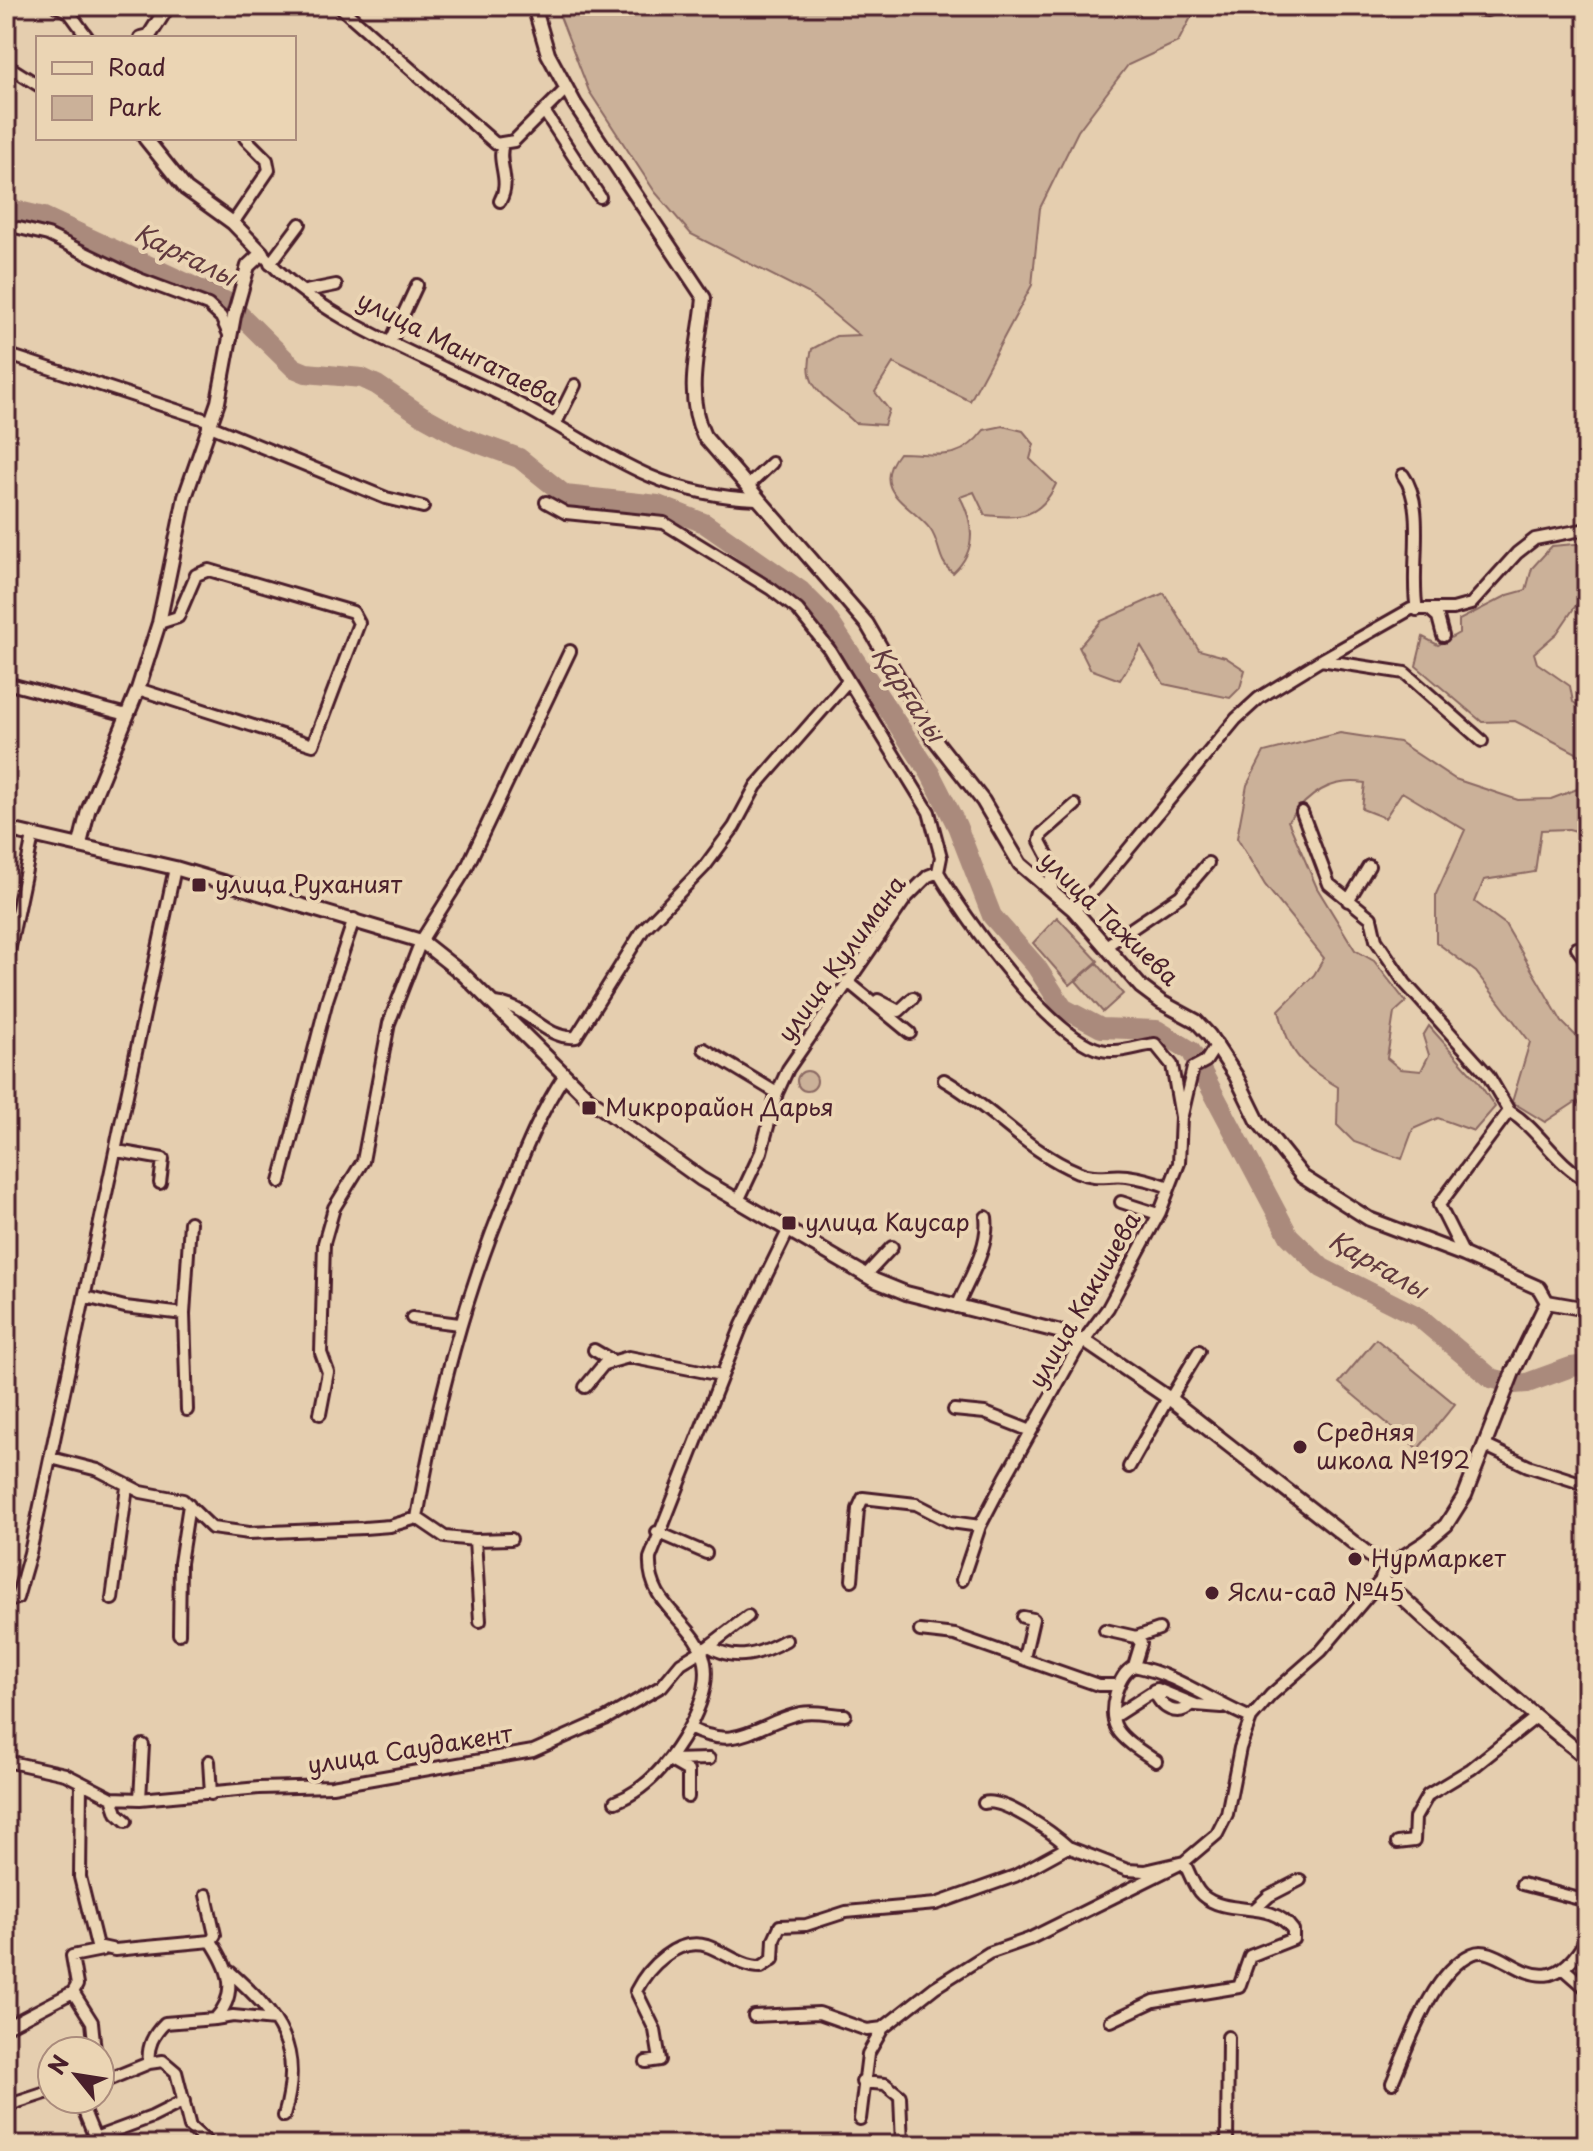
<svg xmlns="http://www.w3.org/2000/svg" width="1593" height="2151" font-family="'Playpen Sans',sans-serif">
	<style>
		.green { fill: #cbb199; stroke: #8a6862; stroke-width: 2 }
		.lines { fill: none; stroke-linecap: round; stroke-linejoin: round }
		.river { stroke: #aa8a7c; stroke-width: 20 }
		.minor-casing { stroke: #4a1f2b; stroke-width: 16 }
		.tertiary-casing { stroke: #4a1f2b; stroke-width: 18 }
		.minor { stroke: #ebd5b4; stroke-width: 10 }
		.tertiary { stroke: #ebd5b4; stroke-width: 12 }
		.poi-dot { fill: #4a1f2b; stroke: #ebd5b4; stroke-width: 3 }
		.labels { text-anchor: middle; stroke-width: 8; stroke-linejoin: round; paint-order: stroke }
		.street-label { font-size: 24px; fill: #4a1f2b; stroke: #ebd5b4 }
		.poi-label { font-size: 24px; fill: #4a1f2b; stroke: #ebd5b4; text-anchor: start }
		.water-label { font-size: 26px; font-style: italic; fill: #623a3f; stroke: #ebd5b4 }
	</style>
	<rect width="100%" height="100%" fill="#e5ceaf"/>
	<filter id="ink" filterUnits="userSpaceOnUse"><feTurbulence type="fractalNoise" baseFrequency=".0125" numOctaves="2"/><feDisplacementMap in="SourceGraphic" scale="16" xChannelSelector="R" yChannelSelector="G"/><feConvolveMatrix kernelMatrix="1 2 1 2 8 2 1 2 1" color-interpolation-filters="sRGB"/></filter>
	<g filter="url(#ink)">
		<path class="green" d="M556,6H1197L1178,42L1128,65L1078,131L1040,208L1032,285L970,401L893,363L875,392L889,410L884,425L855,423C829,397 800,391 812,349L836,336L859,335L808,293L691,234L655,192L589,91Z
			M1003,426L1023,431L1034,444L1030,459L1056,484C1040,518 1020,519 985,515L974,492L960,497C974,523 978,550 953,573C937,561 941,544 930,529C910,504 869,491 899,453C938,453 958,464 984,430Z
			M1587,543V589L1557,633L1534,653L1537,663L1570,686L1573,702L1587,711V754L1580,755L1515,721L1482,722L1416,666L1423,637L1438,645L1459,633V620L1508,595L1526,590L1532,568L1552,546Z
			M1164,593L1199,650L1225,657L1245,670L1240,688L1230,698L1164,684L1141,646L1120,680L1090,669L1079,647L1101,621Z
			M1340,733L1399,742L1455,779L1518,800L1551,799L1580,788L1587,795V834L1569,829L1541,830L1535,872L1484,880L1475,902L1505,924L1562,1022L1587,1047V1112L1577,1101L1545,1122L1512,1102L1530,1042L1476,972L1436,942V894L1465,830L1402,792L1385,818L1362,809L1365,783C1330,778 1309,794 1288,821L1317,888L1355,950L1374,961L1406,1002L1394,1013L1387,1058L1400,1069L1421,1071L1429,1055L1423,1036L1429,1026L1477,1080L1495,1107L1474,1131L1438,1118L1413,1129L1402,1159L1354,1142L1337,1125L1338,1087C1300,1064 1289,1054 1279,1010L1314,975L1324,958L1265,885L1237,838L1247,785L1264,752Z
			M1057,917L1098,961L1070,985L1033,943Z
			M1097,963L1123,994L1103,1012L1076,981Z
			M797 1081a10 10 0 1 1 20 0a10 10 0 1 1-20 0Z
			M1376,1339L1455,1404L1418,1449L1339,1383Z"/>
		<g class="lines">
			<path class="river" d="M6,208L44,217L227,302L294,368L306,373L362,378L377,385L421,415L461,437L519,458L565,495L658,505L704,523L801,591L825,615L930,773L957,826L992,916L1036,966L1063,1008L1101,1028L1157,1030L1191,1051L1289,1236L1322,1268L1419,1317L1491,1378L1514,1384L1527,1383L1571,1367L1587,1365"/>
			<defs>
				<path id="minor" d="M56,6L69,12L88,38
					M339,6L496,144L514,141L567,88
					M1448,6L1487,10L1496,6
					M6,65L38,85
					M544,111L600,197
					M500,201C512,180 496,163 503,144
					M233,223L269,170L267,160L245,138
					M19,228L48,235L139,279L208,305L221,317L231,339
					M262,253C312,316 424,357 495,392C548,417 597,453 650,476C682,490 722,498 757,499
					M270,264L300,224
					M306,291L336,285
					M390,343L417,285
					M6,354L210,421
					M556,423L575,385
					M208,425L386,498L423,507
					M1403,475C1427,507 1409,571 1417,610
					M747,487L772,463
					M546,502L566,513L664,523L771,589L798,610L829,649L929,812L941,857L938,872L928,876L906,898L788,1069L777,1093L761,1152L738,1201
					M1430,610L1438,617L1443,636
					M1321,660L1411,609H1453L1471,604L1517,553L1535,539L1587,529
					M6,683L127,715
					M138,689L313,745L359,623L353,612L209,570L196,575L178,617L159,623
					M1302,812L1329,884L1371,918L1376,940L1405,983L1488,1075L1509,1111L1439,1205L1464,1255
					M938,872C964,917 1050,1038 1101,1050C1119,1054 1137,1046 1155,1044L1172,1065L1181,1117L1179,1163L1160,1212L1108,1308L1076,1351L1005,1478L980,1526L962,1580
					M1053,893L1048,856L1040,841L1042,834L1075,805
					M1348,901L1369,866
					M1074,910L1099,885L1236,719L1259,698L1321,660L1405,673L1482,741
					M1106,946L1180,896L1208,863
					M1577,948L1585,959L1587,988
					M6,966L33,836
					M847,981L910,1033
					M878,1000L899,1011L913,998
					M493,1003C527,1003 543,1040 576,1037L643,930L705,866L734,827L756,786L847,682
					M704,1049L777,1093
					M944,1080C992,1107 1028,1152 1078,1172C1096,1180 1109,1174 1127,1176C1142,1178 1156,1182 1169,1187
					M1509,1111C1540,1130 1554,1163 1587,1180
					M1182,1115L1193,1068L1206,1061L1217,1044
					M117,1151L163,1159L160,1183
					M280,1182L327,1000L354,919
					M1121,1202L1158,1214
					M865,1276L892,1247
					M86,1297L125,1307L184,1314
					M957,1307C968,1280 990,1247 986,1217
					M412,1318L459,1324
					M594,1350L611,1360
					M585,1387L604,1364L629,1357L721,1375
					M1170,1399L1199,1351
					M187,1410L184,1314L190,1222
					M954,1410L985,1413L1031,1431
					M320,1414L328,1372L321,1353L324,1243L334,1208L363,1161L389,1023L421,941L465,871L570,651
					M1486,1446L1528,1466L1587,1485
					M51,1458L98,1470L141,1492L183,1500L212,1528L249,1533L364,1528L390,1526L417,1518C437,1402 465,1293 511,1185C526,1148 542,1109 564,1076
					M1129,1467L1168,1398
					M417,1518L445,1537L475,1540L480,1621
					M657,1532L706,1553
					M475,1540L511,1539
					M852,1580L858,1509L863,1498L916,1504L951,1522L980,1526
					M112,1599L127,1487
					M6,1602L17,1598L30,1553L175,868
					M1023,1617L1033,1619L1024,1658
					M1105,1630L1136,1637L1141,1643L1134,1666
					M920,1631L955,1635L1098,1685H1119
					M179,1634L180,1563L189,1505
					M1136,1637L1159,1629
					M709,1646L748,1616
					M1154,1690C1161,1709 1177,1718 1193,1704
					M1115,1716L1157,1689L1196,1705L1222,1707
					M689,1728C739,1753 756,1723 801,1713C815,1710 832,1715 845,1715
					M669,1760L688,1771V1797
					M671,1760L709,1759
					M6,1761L65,1774L112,1798L140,1799L259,1788L332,1786L533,1751L605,1719L662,1686L681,1663L709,1646C736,1663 760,1654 786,1640
					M209,1761L211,1794
					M1156,1761C1144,1753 1125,1742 1117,1729C1107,1712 1117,1675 1134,1666C1178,1675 1210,1701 1251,1718
					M81,1782L80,1877L97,1946L115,1950L211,1941L215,1935L206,1895
					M112,1798L117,1813L126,1821
					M140,1799L143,1745
					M615,1802C644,1791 666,1766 682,1740C752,1625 646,1631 650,1558L742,1325L788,1231
					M984,1803C1003,1797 1053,1833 1068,1847
					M1397,1843L1414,1841L1415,1818L1428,1795L1471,1769L1535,1718
					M1522,1884L1587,1901
					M1256,1908L1269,1896L1300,1880
					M1563,1968L1587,1989
					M230,1972C280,2017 304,2047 284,2116
					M73,1992L92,2022L95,2051
					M754,2016L819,2013L867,2030L883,2028L935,1987L989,1953L1029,1939L1184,1862L1217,1834L1227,1814L1240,1748L1251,1718L1271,1695L1321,1651L1382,1579
					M215,2019L233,2016L275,2020
					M6,2027L73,1992L77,1985L72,1956L102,1950
					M646,2062L660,2060L655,2030L636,1991C648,1967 677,1937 707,1946C725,1952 741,1967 761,1967L773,1959L774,1939L780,1926L806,1925L846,1912L936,1904L1015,1876L1068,1847L1127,1870L1145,1871L1184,1862C1189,1872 1194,1888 1202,1895C1228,1918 1271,1898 1293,1930V1939L1250,1956L1239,1987L1154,2001L1111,2021
					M149,2063C147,2046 153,2035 165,2023L215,2019C240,1992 228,1967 211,1941
					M862,2082L885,2084L900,2096L902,2145
					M100,2083L149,2063L163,2061L176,2072L190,2127L210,2145
					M1392,2083C1409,2044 1431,1973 1472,1954C1505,1939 1542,2019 1587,1938
					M79,2099L95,2138
					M6,2106L52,2091
					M860,2119L868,2054L883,2028
					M76,2145L152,2117L184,2101
					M442,2145H443
					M1227,2145L1228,2037"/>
				<path id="tertiary" d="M534,6L548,54L575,104L704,298C700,344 683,393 704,436L867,624L932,736L983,801L1020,864L1074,910L1141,987L1161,1002L1196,1021L1209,1035L1236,1076L1258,1121L1303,1177L1369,1219L1464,1255L1539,1288L1547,1302
					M141,38L149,36L168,6
					M6,829L175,868L421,941L464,975L588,1098L701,1179L874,1280L906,1293L1057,1331L1086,1342L1170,1399L1386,1568
					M80,844L88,811L138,689L159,623L185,497L218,402L234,316L248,266L262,253L233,223L186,189L145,138
					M1547,1302L1587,1309
					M1386,1568L1426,1542L1446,1525L1465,1495L1513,1372L1547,1302
					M1386,1568L1382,1579C1449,1641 1516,1702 1587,1758"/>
			</defs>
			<use href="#minor" class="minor-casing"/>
			<use href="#tertiary" class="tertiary-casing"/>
			<use href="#minor" class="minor"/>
			<use href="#tertiary" class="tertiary"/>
		</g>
	</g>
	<g class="poi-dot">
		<rect x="191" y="877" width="16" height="16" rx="4"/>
		<rect x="581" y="1100" width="16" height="16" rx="4"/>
		<rect x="781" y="1215" width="16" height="16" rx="4"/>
		<circle cx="1300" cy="1447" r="8"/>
		<circle cx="1355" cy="1559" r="8"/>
		<circle cx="1212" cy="1593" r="8"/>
	</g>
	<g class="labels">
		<g class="street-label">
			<text transform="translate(458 349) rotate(27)" y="8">улица Мангатаева</text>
			<text transform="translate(1109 919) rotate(44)" y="8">улица Тажиева</text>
			<text transform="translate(842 959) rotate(-54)" y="8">улица Кулимана</text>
			<text transform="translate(1085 1300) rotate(-60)" y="8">улица Какишева</text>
			<text transform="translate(410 1750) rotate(-9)" y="8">улица Саудакент</text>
		</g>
		<g class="poi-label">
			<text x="215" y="893">улица Руханият</text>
			<text x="605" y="1116">Микрорайон Дарья</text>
			<text x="805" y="1231">улица Каусар</text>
			<text x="1316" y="1441">Средняя<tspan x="1316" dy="28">школа №192</tspan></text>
			<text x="1371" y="1567">Нурмаркет</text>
			<text x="1228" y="1601">Ясли-сад №45</text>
		</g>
		<g class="water-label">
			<text transform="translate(185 255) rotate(26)" y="9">Қарғалы</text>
			<text transform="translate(908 694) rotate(56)" y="9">Қарғалы</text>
			<text transform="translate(1378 1265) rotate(30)" y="9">Қарғалы</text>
		</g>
	</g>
	<rect width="1593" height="2151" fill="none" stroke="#ebd5b4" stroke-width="32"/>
	<rect x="16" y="16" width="1561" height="2119" fill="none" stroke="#4a1f2b" stroke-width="3" filter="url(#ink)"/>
	<rect x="36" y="36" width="260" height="104" fill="#ebd5b4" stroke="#ab8c7d" stroke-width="2"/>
	<rect x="52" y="62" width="40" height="12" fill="#ebd5b4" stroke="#ab8c7d" stroke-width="2"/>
	<text x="108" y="76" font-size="24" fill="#4a1f2b">Road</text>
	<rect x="52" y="96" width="40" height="24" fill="#cbb199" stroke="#ab8c7d" stroke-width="2"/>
	<text x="108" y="116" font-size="24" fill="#4a1f2b">Park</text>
	<g transform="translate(76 2075) rotate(300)"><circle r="38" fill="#ebd5b4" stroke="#ab8c7d" stroke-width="2"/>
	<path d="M0-6L14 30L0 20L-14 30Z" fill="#4a1f2b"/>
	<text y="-12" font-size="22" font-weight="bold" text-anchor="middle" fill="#4a1f2b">N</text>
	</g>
</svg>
